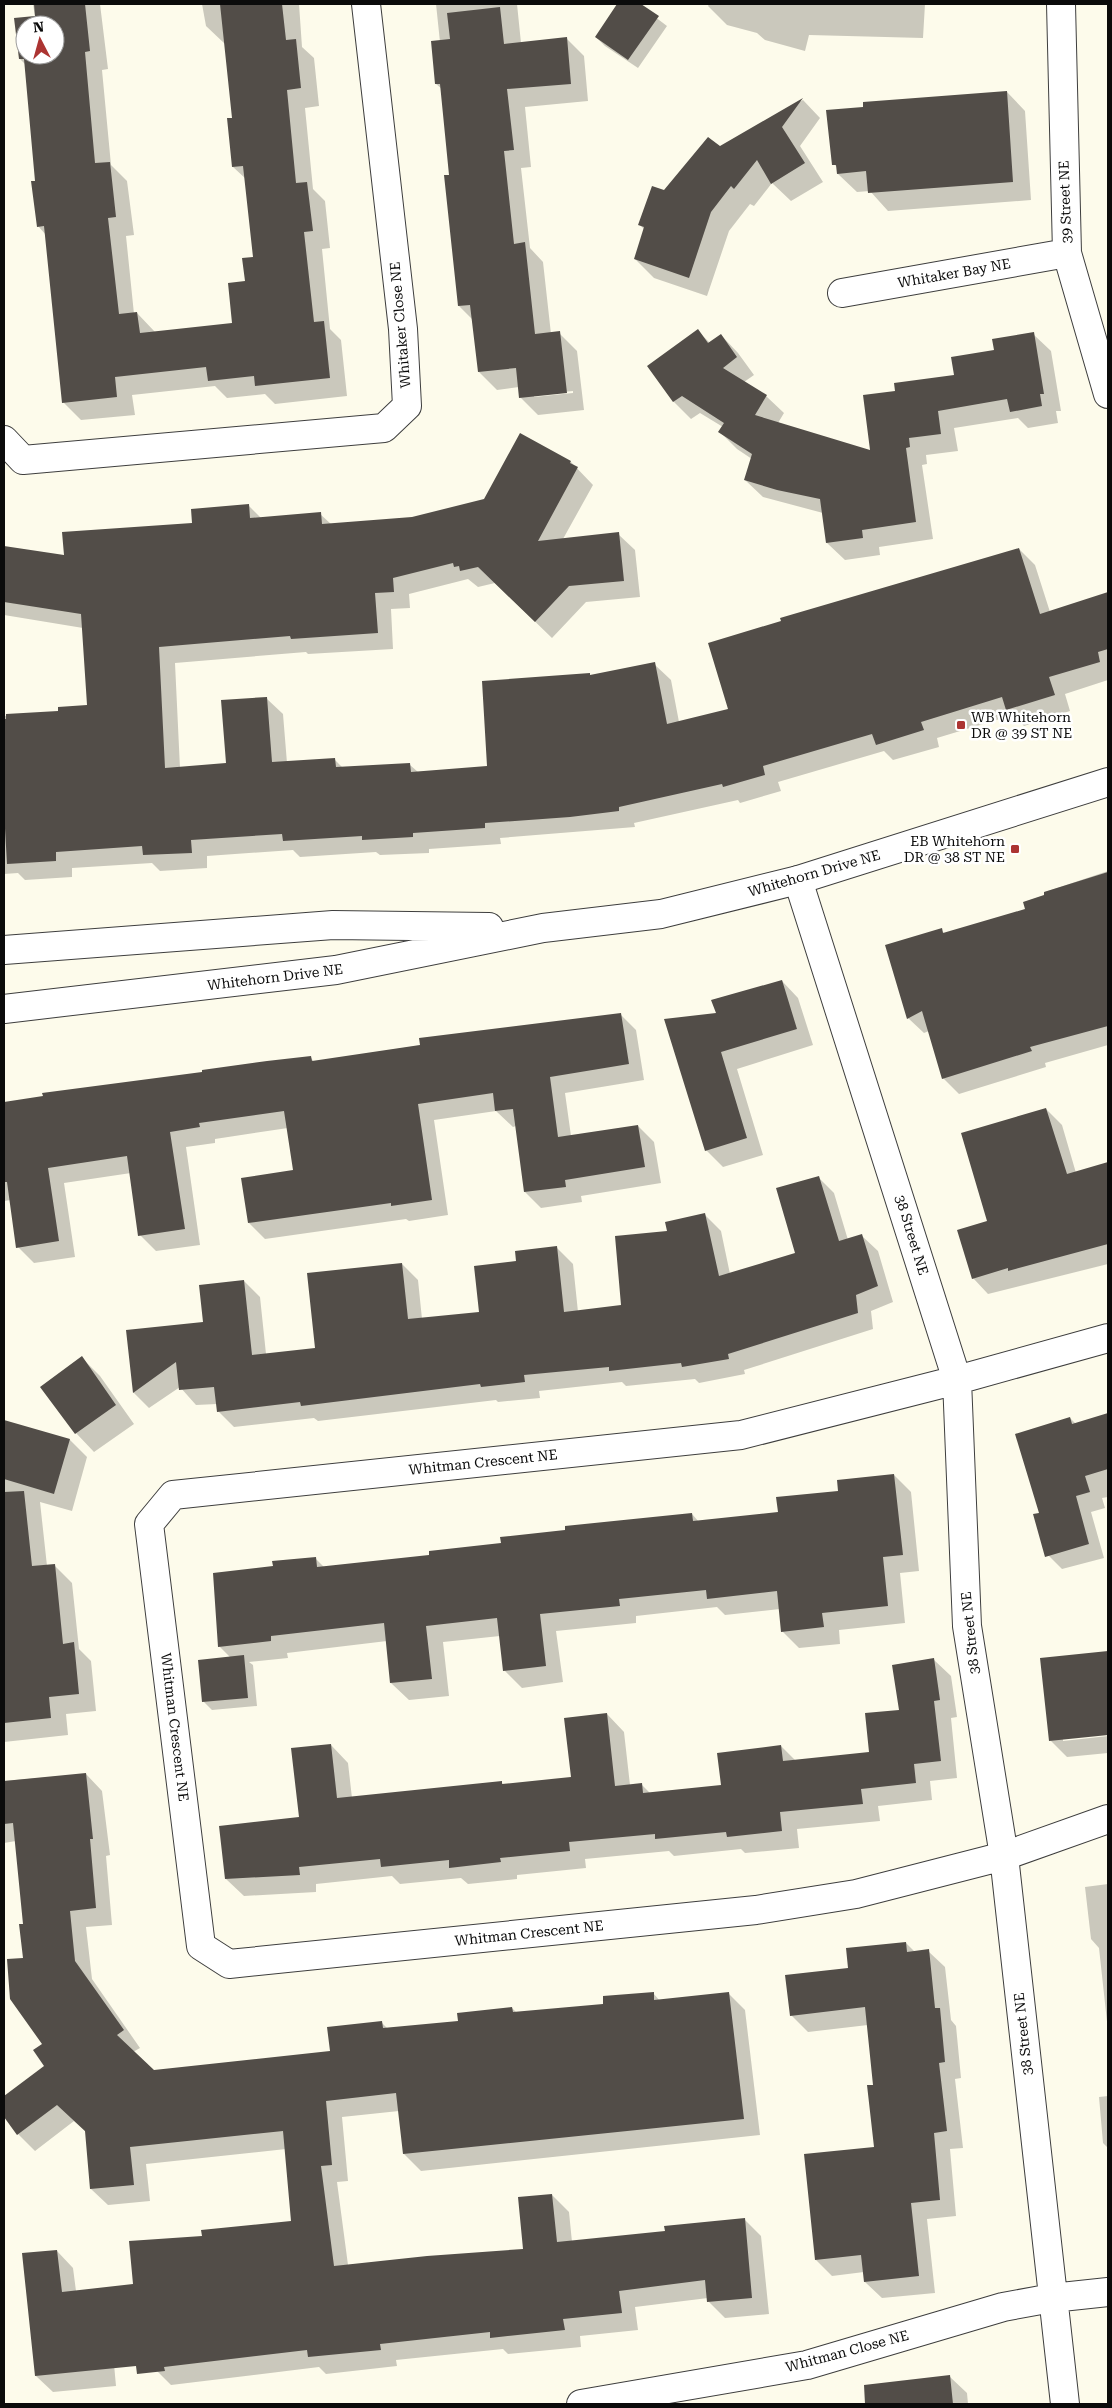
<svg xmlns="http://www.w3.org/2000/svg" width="1112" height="2408" font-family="'Roboto Serif',serif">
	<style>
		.shadow { fill: #0003; fill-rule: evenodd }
		.building { fill: #524d48; fill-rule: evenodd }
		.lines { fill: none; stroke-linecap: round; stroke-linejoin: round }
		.minor-casing { stroke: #3e3e3e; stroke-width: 30 }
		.tertiary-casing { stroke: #3e3e3e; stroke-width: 30 }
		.minor { stroke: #fff; stroke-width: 28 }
		.tertiary { stroke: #fff; stroke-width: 28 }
		.poi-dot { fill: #ac3432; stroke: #fff; stroke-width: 2 }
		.labels { text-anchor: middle; stroke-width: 5; stroke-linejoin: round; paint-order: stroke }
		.street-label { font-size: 14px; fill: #0b0b0b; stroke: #fff }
		.poi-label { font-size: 14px; fill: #0b0b0b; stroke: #fff; text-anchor: start }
	</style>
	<rect width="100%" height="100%" fill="#fdfbeb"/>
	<path class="shadow" d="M33,4H100L108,69L102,70L111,165L127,181L134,235L126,236L134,314L137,313L155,332L234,324L255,258L246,179L233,167V119L225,44L206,26L202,4H299L302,47L314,58L319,106L305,108L313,189L325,201L330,248L322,249L330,329L341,340L347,396L275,404L265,394L227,398L215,386L132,395L135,415L81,420L63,402L46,235L38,226L37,182L25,64L20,59L16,19L35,17ZM25,25H55V55H25Z
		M436,4H517L521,43L566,38L584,56L588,101L525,107L531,167L521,168L530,248L543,262L551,334L559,333L577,351L584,410L538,415L520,397L519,387L497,390L479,372L473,320L459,306L451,176L442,89L436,84L440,42ZM573,391V393L534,397V395Z
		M619,4H638L667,26L638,68L605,46L596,37Z
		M709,4H925L923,38L809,35L805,51L765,40L757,33L727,25L708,6Z
		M1007,92L1025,111L1031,200L888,211L870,191L857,192L838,174V168L834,164Z
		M803,100L820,118L800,146L823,182L791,201L772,183L754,206L750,204L729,231L707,296L654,278L635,259L645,230L640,225L665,191L720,148Z
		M698,331L710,343L721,335L738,353L754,375L744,382L766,396L784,413L778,423L872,452L896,392L956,376L995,351L1033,334L1051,351L1061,411H1056L1058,423L1028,428L1018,418L954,428L958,451L926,455L927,464L922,465L933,539L879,547L880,555L845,560L827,543L823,513L763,497L745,480L752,459L737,449L720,432L723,427L700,413L691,419L674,402L649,366Z
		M571,462L593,485L563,539L618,534L635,550L640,597L586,602L552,638L495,583L478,587L468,579L409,594L410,608L391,609L393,649L308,654L306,652L175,663L180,768L228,764L266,698L283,714L287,763L335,760L343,768L410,765L418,772L489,767L589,674L592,676L654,664L671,680L679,722L729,710L1019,549L1035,565L1050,612L1108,594V680L1065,694L1070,711L1024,726L1013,715L937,738L939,747L893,760L884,751L778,782L781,791L740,803L738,800L634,823L635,827L500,838L501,844L429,849V853L380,855L376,852L300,857L293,850L207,856V868L160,871L152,863L72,868V877L25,880L18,873L4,874V716L59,712L88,706L83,628L4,615V554L65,557L194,524L249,506L262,519L320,514L331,524L413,518L484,500Z
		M1108,871V1045L1045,1063L1046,1067L959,1094L943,1078L929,1031L924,1033L908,1018L941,930L945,934L1026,910L1046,896L1045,892Z
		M782,981L798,998L813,1045L737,1069L763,1155L723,1167L706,1150L717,1014L713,1000Z
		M620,1014L636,1030L644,1080L565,1093L571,1136L638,1126L654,1142L661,1183L581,1196L582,1202L541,1208L525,1192L516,1126L513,1127L496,1111L434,1120L448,1215L409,1221L406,1219L265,1239L249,1223L294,1171L288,1128L215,1139V1143L186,1147L200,1245L156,1251L140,1235L131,1173L64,1183L75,1257L34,1263L18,1247L11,1200L4,1201V1103L311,1058L314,1062Z
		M1046,1109L1062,1125L1076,1173L1108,1163V1264L988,1294L973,1278L989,1222Z
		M818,1177L834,1193L848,1240L862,1236L878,1251L893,1302L871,1311L873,1329L744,1370L745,1374L699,1383L695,1379L626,1386L622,1382L539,1391L540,1398L498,1402L496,1400L318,1421L314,1418L234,1427L218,1411L217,1404L196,1405L180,1387L149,1408L134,1393L128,1331L204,1323L244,1281L260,1297L266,1354L317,1349L402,1264L418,1280L422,1319L480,1313L518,1262L557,1248L573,1264L578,1312L623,1306L669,1232L705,1215L721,1231L730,1274L797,1254Z
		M82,1358L100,1376L134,1424L94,1452L76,1433Z
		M1108,1415V1497L1102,1498L1105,1508L1091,1512L1104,1558L1062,1569L1046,1553L1041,1513L1070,1418L1076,1424Z
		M4,1421L70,1440L87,1457L72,1511L40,1502L47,1566L54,1565L72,1583L79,1649L91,1661L96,1711L66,1714L68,1735L4,1742Z
		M894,1475L911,1492L919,1571L900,1573L905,1623L839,1630L840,1644L799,1648L782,1631L780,1609L725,1615L717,1607L636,1616V1623L556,1631L563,1682L522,1688L505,1671L500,1636L443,1642L449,1696L409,1700L391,1683L387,1641L287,1653L288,1658L249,1662L253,1665L257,1706L212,1710L203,1701L230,1657L219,1646L274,1567L315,1558L324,1567L431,1556L692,1514L699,1522L779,1513Z
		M1108,1652V1733L1063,1738V1741L1108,1736V1753L1067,1757L1050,1740L1041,1659Z
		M933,1659L951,1676L957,1717L951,1718L957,1778L930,1781L932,1800L878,1806L880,1821L797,1829L799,1848L745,1853L741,1849L674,1856L669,1851L585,1859L586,1868L517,1875V1879L468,1884L461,1878L400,1884L392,1876L316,1884V1892L244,1896L226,1879L300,1818L331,1745L348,1763L352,1798L501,1782L504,1785L573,1778L607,1714L624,1732L630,1785L641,1784L650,1793L722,1786L781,1746L796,1761L870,1753Z
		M86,1774L102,1791L110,1855L106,1856L112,1925L86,1927L92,1979L140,2048L133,2052L153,2071L331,2052L381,2022L388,2029L459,2022L512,2008L517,2013L605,2005L653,1993L660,2001L728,1993L745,2010L760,2135L421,2171L404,2154L399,2111L342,2117L348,2181L337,2182L348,2265L524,2251L552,2195L569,2212L572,2242L666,2232L744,2219L761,2236L769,2314L725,2318L708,2301V2298L635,2307L638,2330L580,2336L581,2347L508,2354L503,2349L396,2360L397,2366L326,2374L319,2367L171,2385L154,2368L112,2342L116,2386L53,2392L36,2376L57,2251L73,2268L76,2291L134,2285L203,2237L293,2222L286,2149L146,2164L150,2201L108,2205L91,2189L86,2132L74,2121L35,2151L18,2134L4,2114V2098L46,2066L44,2044L24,1959V1925L16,1841L4,1843V1781Z
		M1108,1884V2031L1099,1948L1091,1939L1085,1887Z
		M906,1943L915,1952L928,1951L945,1967L951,2020L956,2026L961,2078L955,2079L963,2148L950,2149L956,2216L927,2219L935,2293L882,2298L865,2282L864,2272L832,2276L816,2260L875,2148L874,2086L868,2025L808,2032L791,2015L850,1969Z
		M1108,2096V2148L1103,2143L1099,2097Z
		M949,2376L967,2393L968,2404H902L900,2382Z"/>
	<path class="building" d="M34,4H85L90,51L85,52L95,163L110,162L116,217L108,218L119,314L137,312L140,333L232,323L228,283L245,281L242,258L253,257L243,166L232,167L227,118H232L220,4H282L286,40L296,39L301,88L287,90L296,183L307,182L313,231L304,232L314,322L324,321L330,378L255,386L254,376L208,381L206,367L115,377L117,397L62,403L44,226L37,227L31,181H35L24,59H19L14,18L35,16ZM25,25H55V55H25Z
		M617,4H641L659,16L628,60L595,37Z
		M500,7L504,44L567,37L571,84L507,89L514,150L504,151L514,244L525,242L535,334L560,331L567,393L519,398L516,368L478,372L470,305L458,306L444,175H449L440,84H435L431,41L450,39L447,13Z
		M1007,91L1013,182L868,193L866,171L837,174L836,165H832L826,110L863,107V102Z
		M803,98L782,127L805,163L771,184L757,160L734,189L731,186L711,212L689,278L634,259L644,227L638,225L652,186L664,190L708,137L720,146Z
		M698,329L708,343L721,334L737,357L723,368L767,395L755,415L870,450L863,395L895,391L894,383L954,375L951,357L994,350L992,339L1034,332L1044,394H1040L1042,406L1010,412L1007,399L938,411L941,434L909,438L910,447L906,448L916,522L862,530L863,538L826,543L820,499L777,490L744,480L752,454L718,432L724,423L682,396L673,402L647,366Z
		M520,433L571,461L570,463L578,467L538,541L619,532L624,581L569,586L535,622L478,567L460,571L459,566L454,567L453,563L393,578L394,592L375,593L378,633L291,639L290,636L159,647L165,768L226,763L221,700L267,697L272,762L335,758L336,767L410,763L411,772L487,766L482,681L590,673V675L655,662L667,724L728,709L708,643L781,621L780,618L1019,548L1040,614L1108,592V649L1098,652L1100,662L1049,677L1055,695L1006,710L1002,697L921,722L924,730L876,745L872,734L763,766L765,775L723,787L722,784L619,807V811L570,817L485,823V828L413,833V837L362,840V836L283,841L282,834L191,840L192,853L143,855L142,846L56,852V861L7,864L4,811V719H6V714L58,711V707L87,705L81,614L4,602V546L64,555L62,532L192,523L191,509L249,504L250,518L321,512L322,524L412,517L484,499Z
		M1108,872V1026L1030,1047L1032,1051L942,1079L922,1011L907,1019L885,945L942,928L943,933L1025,909L1023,902L1044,895V892Z
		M782,980L797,1029L721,1052L747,1138L705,1151L664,1019L716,1013L711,1000Z
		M621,1013L629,1064L550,1077L558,1137L638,1125L645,1167L565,1180L566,1187L524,1192L513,1109L495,1111L493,1093L418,1104L432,1200L391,1206V1203L248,1223L241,1178L293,1170L284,1111L199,1123L200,1127L170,1132L185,1229L138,1236L127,1156L48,1168L59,1241L16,1248L7,1182H4V1102L43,1096L42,1093L202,1072V1070L267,1061L311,1056L312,1061L420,1045L419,1038Z
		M1046,1108L1067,1174L1108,1162V1244L1008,1271V1268L972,1279L957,1230L987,1221L961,1133Z
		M819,1176L839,1241L862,1234L878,1286L856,1295L858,1313L728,1354L729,1359L682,1367L681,1363L609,1371V1367L524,1375L525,1382L481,1387L480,1384L301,1406L300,1402L217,1412L214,1387L179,1390L176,1362L133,1393L126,1330L203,1322L199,1285L244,1280L252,1355L315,1348L307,1273L402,1263L408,1319L479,1312L474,1266L516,1261L515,1251L557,1246L564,1312L621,1305L615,1236L667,1231L665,1222L705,1213L719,1276L795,1253L776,1188Z
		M82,1356L116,1405L75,1434L40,1387Z
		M1108,1413V1469L1085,1476L1090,1492L1076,1496L1089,1544L1045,1557L1033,1514L1039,1513L1015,1434L1070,1417L1072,1424Z
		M4,1420L70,1439L54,1494L4,1479Z
		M894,1474L903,1555L883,1557L888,1606L822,1613L824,1627L781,1632L777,1591L707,1599L706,1590L619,1599L620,1606L540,1614L546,1666L503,1671L497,1618L426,1626L432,1679L390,1683L384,1623L271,1636V1641L218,1647L213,1573L273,1566L272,1561L316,1557L317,1567L429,1555V1551L501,1543L500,1537L565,1530V1526L692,1513L693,1521L778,1512L776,1497L838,1491L837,1480Z
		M24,1491L32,1566L55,1564L63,1644L74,1642L79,1694L49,1697L51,1718L4,1723V1492Z
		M1108,1651V1735L1049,1741L1040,1658Z
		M244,1655L248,1698L202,1702L198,1660Z
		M934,1658L940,1700L934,1701L941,1761L914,1764L916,1783L861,1789L863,1804L780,1812L782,1831L727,1837L726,1832L655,1839V1834L569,1842L570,1851L500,1858L501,1862L449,1868V1860L381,1867L380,1859L299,1867L300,1875L225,1879L219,1826L299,1817L291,1748L331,1744L337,1798L502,1781V1784L571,1777L564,1718L607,1713L615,1786L642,1783L643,1793L721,1785L717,1753L781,1745L783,1761L869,1752L865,1713L899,1710L892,1665Z
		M86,1773L93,1839H90L96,1908L70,1911L75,1961L124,2030L117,2035L154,2070L330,2051L327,2027L382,2021L383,2028L458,2021L457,2013L512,2007L513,2012L603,2004V1996L654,1992V2000L729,1992L744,2119L403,2154L396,2093L326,2101L332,2165L321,2166L334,2266L427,2256L523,2249L518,2197L552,2194L557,2242L665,2231L664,2226L745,2218L752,2298L707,2302L705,2280L619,2291L622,2313L563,2319L565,2330L490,2338V2332L380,2344L381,2350L308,2357L307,2350L164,2367L165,2371L137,2374L136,2366L35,2376L22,2253L57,2250L62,2292L133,2284L129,2241L202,2236L201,2230L291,2221L283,2131L130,2147L134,2185L90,2189L85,2131L57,2105L17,2135L4,2117V2096L44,2066L33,2050L42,2044L10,1999L7,1959L23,1958L19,1924H23L13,1823L4,1824V1781Z
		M906,1942L907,1952L929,1949L935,2008H940L945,2062L939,2063L947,2131L934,2133L940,2200L911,2203L919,2276L864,2282L861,2255L815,2260L804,2154L874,2147L867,2085H873L865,2007L790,2016L785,1975L848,1968L846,1948Z
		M950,2375L953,2404H865L864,2385Z"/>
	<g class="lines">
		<defs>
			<path id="minor" d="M1061,4L1067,253L1108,394
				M842,293L1067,253
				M4,440L23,460L384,428L407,406L403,329L366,4
				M798,880L957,1380L967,1626L1004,1856L1065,2404
				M1108,1338L957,1380L741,1435L173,1495L149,1524L201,1946L229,1964L756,1910L856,1894L1004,1856L1108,1819
				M581,2404L807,2365L1003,2307L1052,2298L1108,2292"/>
			<path id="tertiary" d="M4,950L333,925L489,927
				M4,1009L336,970L543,928L661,914L798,880L1108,782"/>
		</defs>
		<use href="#minor" class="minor-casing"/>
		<use href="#tertiary" class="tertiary-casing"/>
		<use href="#minor" class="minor"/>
		<use href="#tertiary" class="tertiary"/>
	</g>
	<g class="poi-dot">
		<rect x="956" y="720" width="10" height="10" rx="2.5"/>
		<rect x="1010" y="844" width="10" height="10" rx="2.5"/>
	</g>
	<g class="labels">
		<g class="street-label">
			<text transform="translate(1065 202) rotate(-92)" y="5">39 Street NE</text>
			<text transform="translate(954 273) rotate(-10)" y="5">Whitaker Bay NE</text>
			<text transform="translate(400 325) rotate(-95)" y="5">Whitaker Close NE</text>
			<text transform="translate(814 873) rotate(-16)" y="5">Whitehorn Drive NE</text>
			<text transform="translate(275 977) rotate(-7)" y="5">Whitehorn Drive NE</text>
			<text transform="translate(912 1235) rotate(73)" y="5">38 Street NE</text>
			<text transform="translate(483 1462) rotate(-6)" y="5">Whitman Crescent NE</text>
			<text transform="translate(970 1633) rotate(-96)" y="5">38 Street NE</text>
			<text transform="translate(175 1727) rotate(83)" y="5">Whitman Crescent NE</text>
			<text transform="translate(529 1933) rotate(-6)" y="5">Whitman Crescent NE</text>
			<text transform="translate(1023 2034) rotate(-96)" y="5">38 Street NE</text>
			<text transform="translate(847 2351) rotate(-15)" y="5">Whitman Close NE</text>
		</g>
		<g class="poi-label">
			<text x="971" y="722">WB Whitehorn<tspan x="971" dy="16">DR @ 39 ST NE</tspan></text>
			<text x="1005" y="846" text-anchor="end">EB Whitehorn<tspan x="1005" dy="16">DR @ 38 ST NE</tspan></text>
		</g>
	</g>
	<rect width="1112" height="2408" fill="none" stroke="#0b0b0b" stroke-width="10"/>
	<g transform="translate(40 40) rotate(354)"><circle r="24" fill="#ffffff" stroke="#9d9d9d"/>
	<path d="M0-4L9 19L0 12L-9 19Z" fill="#ac3432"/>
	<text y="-8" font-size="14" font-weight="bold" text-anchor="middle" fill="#0b0b0b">N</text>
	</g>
</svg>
